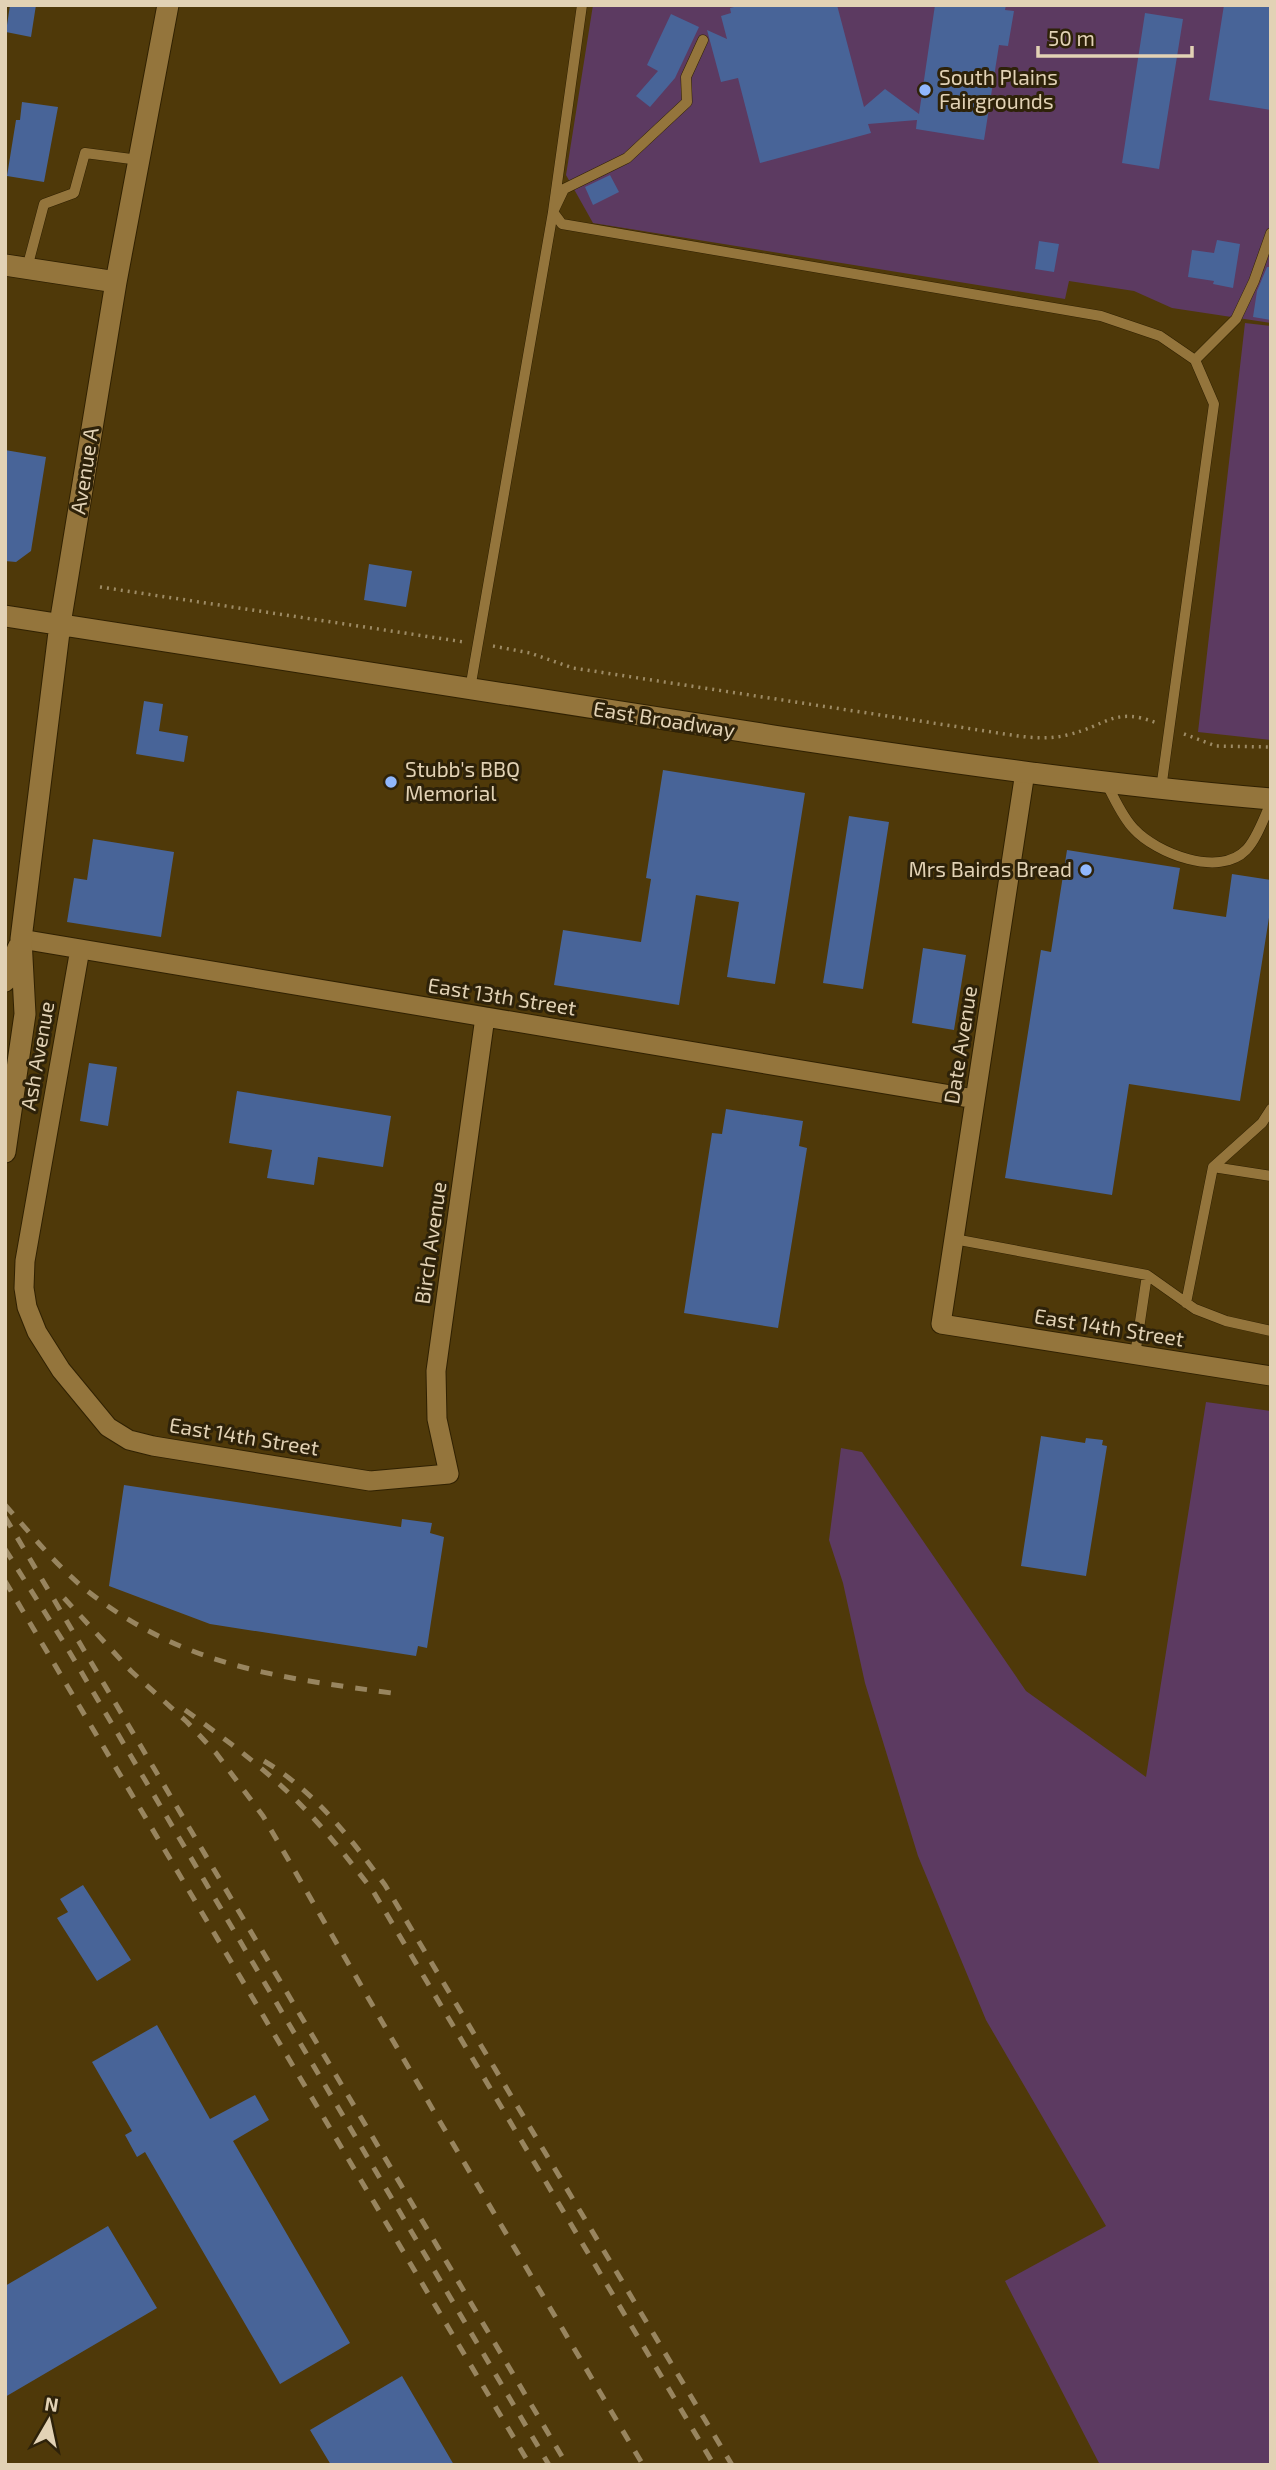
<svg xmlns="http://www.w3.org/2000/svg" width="1276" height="2470" font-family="'Exo 2',sans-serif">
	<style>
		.green { fill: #5c3a61 }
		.building { fill: #486498 }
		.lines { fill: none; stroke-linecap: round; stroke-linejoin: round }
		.lane-casing { stroke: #302102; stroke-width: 11 }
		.street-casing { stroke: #302102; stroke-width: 21 }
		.secondary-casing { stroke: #302102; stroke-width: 23 }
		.path { stroke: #9d8b65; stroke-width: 3.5; stroke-dasharray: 2 5; stroke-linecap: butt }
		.lane { stroke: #94753c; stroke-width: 10 }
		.street { stroke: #94753c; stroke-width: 19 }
		.secondary { stroke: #94753c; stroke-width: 21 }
		.rail { stroke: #98855f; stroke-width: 5; stroke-dasharray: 12 12; stroke-linecap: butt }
		.poi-dot { fill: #91b8fd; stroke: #2e2209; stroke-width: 2.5 }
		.labels { text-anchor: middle; stroke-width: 6; stroke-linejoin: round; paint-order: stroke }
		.poi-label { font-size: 21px; fill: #e2d2b5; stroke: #2e2209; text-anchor: start }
		.street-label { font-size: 21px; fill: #e2d2b5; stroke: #2e2209 }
	</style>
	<rect width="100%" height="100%" fill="#4f3909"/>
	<path class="green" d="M593,5H1271V323L1172,308L1134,291L1069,281L1065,299L593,223L566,175Z
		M1245,323L1271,326V740L1198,732Z
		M1206,1402L1271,1411V2465H1100L1005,2281L1106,2226L986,2020L918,1856L865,1683L843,1583L829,1540L841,1448L862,1452L1026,1691L1146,1777Z"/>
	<path class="building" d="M10,5H36L31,37L6,32Z
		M742,5H837L864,107L885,89L919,114L935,5H1006L1005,10L1014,11L1008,46L999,45L984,140L916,129L917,120L868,124L871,133L760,163L738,78L721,82L707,30L727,39L721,16L731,13L730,8Z
		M1224,5H1271V110L1209,100Z
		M1145,13L1183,19L1159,169L1122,163Z
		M671,14L699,27L675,78L650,107L636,96L658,71L647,65Z
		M22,102L58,107L44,182L7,176L16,120H20Z
		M610,175L619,192L593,205L585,187Z
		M1217,240L1240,244L1233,288L1213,284L1214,281L1188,277L1192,250L1214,253Z
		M1039,241L1059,244L1054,272L1035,269Z
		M1267,267H1271V320L1253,317L1257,291Z
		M5,450L46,457L31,551L16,562L5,561Z
		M369,564L412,571L406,607L364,600Z
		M144,701L163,704L159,731L188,736L184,762L136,754Z
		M663,770L805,793L775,984L727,977L739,902L696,895L679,1005L554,985L563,930L641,942L651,879L646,878Z
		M849,816L889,822L863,989L823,983Z
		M93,839L174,852L161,937L67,922L74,878L87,880Z
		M1067,850L1180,868L1173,909L1226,917L1232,874L1271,880V905L1240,1101L1129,1084L1112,1195L1005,1178L1041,950L1051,952Z
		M923,948L966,955L954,1030L912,1023Z
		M89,1063L117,1067L108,1126L80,1121Z
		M237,1091L391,1116L383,1167L318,1157L314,1185L267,1178L272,1150L229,1143Z
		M726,1109L803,1121L799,1146L807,1148L778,1328L684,1313L712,1133L722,1134Z
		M1041,1436L1085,1443L1086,1438L1103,1440L1102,1445L1107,1446L1086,1576L1021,1566Z
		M124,1485L401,1527L402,1519L432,1523L430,1533L444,1537L427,1648L418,1646L416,1656L210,1624L109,1586Z
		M83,1885L131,1960L97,1981L57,1918L68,1912L60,1899Z
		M157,2025L210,2119L255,2095L269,2120L233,2141L350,2343L280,2384L145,2152L137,2157L125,2135L132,2131L92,2062Z
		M108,2226L157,2308L5,2397V2286Z
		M402,2376L454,2465H331L310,2430Z"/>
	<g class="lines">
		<defs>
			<path id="lane" d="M703,40L686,77L687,102L627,158L564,189L553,212L562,224L1101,316L1160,336L1195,360L1214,404L1161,789
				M27,268L44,204L74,193L85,153L139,160
				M1195,360L1236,319L1254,281L1271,233
				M470,689L553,212L582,5
				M1106,783C1114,797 1122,817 1134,829C1156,853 1219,878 1246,850C1257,839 1264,817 1271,803
				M1213,1167L1262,1123L1271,1109
				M954,1239L1147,1275L1135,1355
				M1147,1275L1195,1309L1226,1321L1271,1331
				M1186,1303L1213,1167L1271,1176"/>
			<path id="street" d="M1025,772L941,1324L1271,1376
				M21,939L975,1099
				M80,949L25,1261L24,1288L27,1307L37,1332L61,1370L108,1427L129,1440L153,1446L370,1481L449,1474L437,1419L436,1371L485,1017"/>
			<path id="secondary" d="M5,265L116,282
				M5,616C261,656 517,698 774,736C939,761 1104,785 1271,799
				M5,981L18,948
				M5,1152L25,1014L21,939L60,624L116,282L168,5"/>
		</defs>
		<use href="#lane" class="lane-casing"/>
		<use href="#street" class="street-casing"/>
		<use href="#secondary" class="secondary-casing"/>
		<path class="path" d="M100,587L464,642
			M493,646L530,653L573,668L1018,736C1034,738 1051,739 1067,735C1107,726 1113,706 1157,723
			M1184,734L1216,746L1271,747"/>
		<use href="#lane" class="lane"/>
		<use href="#street" class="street"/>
		<use href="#secondary" class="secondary"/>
		<path class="rail" d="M5,1505C32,1535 58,1568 90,1593C187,1668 282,1678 399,1694
			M5,1517L567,2465
			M5,1549L66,1646L549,2465
			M5,1581L530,2465
			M64,1598L131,1671L187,1722L216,1753L263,1816L436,2115L643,2465
			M185,1710C224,1738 263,1767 297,1801C325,1829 349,1860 373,1891L714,2465
			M264,1761C316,1792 350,1838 385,1885L732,2465"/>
	</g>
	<g class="poi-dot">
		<circle cx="925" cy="90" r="7"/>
		<circle cx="391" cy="782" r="7"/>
		<circle cx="1086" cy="870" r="7"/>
	</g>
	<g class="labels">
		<g class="poi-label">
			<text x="939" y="85">South Plains<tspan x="939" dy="24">Fairgrounds</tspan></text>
			<text x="405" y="777">Stubb's BBQ<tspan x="405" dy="24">Memorial</tspan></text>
			<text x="1072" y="877" text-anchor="end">Mrs Bairds Bread</text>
		</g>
		<g class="street-label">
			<text transform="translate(85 471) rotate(-81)" y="7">Avenue A</text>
			<text transform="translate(664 720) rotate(9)" y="7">East Broadway</text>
			<text transform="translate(502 997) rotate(9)" y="7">East 13th Street</text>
			<text transform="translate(961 1045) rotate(-81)" y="7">Date Avenue</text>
			<text transform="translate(38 1056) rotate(-80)" y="7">Ash Avenue</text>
			<text transform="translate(431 1243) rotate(-82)" y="7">Birch Avenue</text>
			<text transform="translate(1109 1328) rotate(9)" y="7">East 14th Street</text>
			<text transform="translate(244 1437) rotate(9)" y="7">East 14th Street</text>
		</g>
	</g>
	<rect width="1276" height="2470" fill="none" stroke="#e2d2b5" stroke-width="14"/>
	<g transform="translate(49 2421) rotate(9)" stroke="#2e2209" stroke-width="5" paint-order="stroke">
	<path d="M0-5L12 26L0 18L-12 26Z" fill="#e2d2b5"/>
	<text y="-10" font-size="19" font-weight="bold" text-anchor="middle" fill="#e2d2b5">N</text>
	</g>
	<path d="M1038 46v10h154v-10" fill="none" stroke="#e2d2b5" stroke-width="3.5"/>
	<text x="1048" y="46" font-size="21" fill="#e2d2b5" stroke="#2e2209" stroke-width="5" paint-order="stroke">50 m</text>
</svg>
